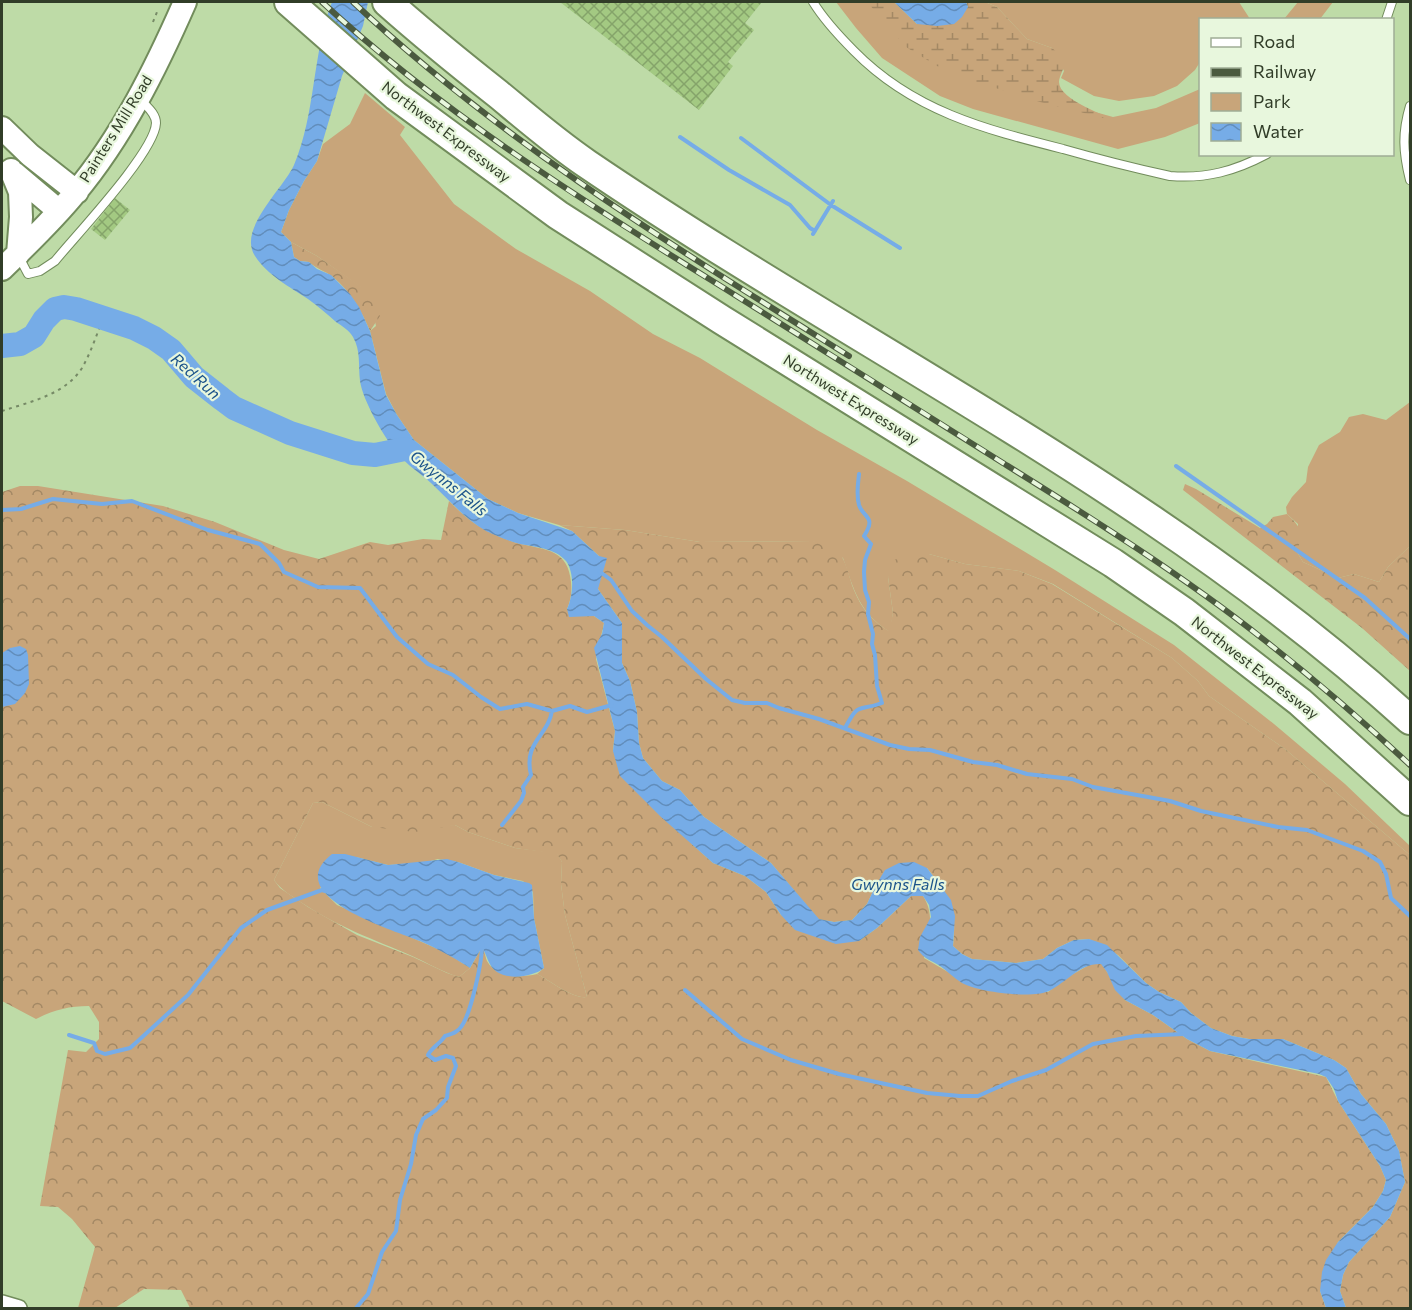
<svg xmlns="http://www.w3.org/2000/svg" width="1412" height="1310" font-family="Commissioner,sans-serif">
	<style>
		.green { fill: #c8a57a }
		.forest { fill: url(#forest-crowns); fill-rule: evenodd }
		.wetland { fill: url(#wetland-marsh) }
		.water { fill: url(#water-waves) }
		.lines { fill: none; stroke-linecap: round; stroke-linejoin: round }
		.stream { stroke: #76ace7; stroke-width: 4 }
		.river { stroke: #76ace7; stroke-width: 24 }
		.building { fill: url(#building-cross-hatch) }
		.lane-casing { stroke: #728c5c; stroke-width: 10 }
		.street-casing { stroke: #728c5c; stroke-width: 18 }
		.secondary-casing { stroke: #728c5c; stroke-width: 26 }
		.highway-casing { stroke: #728c5c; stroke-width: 32 }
		.path { stroke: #768a66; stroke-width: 2; stroke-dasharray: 3 4.5; stroke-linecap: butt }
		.lane { stroke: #fff; stroke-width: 8 }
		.street { stroke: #fff; stroke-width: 15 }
		.secondary { stroke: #fff; stroke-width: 22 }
		.highway { stroke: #fff; stroke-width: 28 }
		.rail-casing { stroke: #4b5a3f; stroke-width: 6 }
		.rail { stroke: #e8f7dd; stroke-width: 4; stroke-dasharray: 11; stroke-linecap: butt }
		.labels { text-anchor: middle; stroke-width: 4.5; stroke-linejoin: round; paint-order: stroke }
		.street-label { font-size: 15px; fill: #313d28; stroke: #e8f7dd }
		.water-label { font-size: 16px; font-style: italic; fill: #1b538a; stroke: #e8f7dd }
	</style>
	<defs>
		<pattern id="forest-crowns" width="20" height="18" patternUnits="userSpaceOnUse" patternTransform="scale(1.5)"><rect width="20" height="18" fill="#c8a57a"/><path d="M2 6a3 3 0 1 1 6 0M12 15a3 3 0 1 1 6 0" fill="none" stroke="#a38864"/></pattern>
		<pattern id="wetland-marsh" width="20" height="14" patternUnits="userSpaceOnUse" patternTransform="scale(1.5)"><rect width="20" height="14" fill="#c8a57a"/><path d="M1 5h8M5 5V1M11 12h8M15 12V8" fill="none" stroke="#a38864"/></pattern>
		<pattern id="water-waves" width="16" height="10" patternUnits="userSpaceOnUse" patternTransform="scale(1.5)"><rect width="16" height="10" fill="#76ace7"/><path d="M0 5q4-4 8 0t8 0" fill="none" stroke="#618dbb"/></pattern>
		<pattern id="building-cross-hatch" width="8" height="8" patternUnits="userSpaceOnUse" patternTransform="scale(1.5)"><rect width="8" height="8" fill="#a3c982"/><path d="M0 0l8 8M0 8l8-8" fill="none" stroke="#85a46a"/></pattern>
	</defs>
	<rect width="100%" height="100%" fill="#bedba7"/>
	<path class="green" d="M836,2H883L991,83L1113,117L1156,108L1200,89V123L1165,137L1118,149L973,109L940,96L882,58L856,28Z
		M985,2H1239L1250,19L1200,20V62L1195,70L1177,86L1154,96L1119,101L1094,96L1061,78L1064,71L1052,48L1027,39L997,7Z
		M1298,2H1333L1320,19H1284Z
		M365,93L405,127L400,135L454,204L516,249L590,291L653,334L700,358L817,430L907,481L1055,570L1174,645L1274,724L1345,784L1410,846V855L1285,749L1209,696L1198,681L1172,658L1053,584L1019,571L965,564L929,554L888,577L893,613L890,632C859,613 854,590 843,558L813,541L700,542L625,530L559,525L518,513L488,499L414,440L397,415L386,394L370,331L376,326L369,293L317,256L291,242L281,232L289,210L304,181L317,161L323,144L350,124Z
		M1410,402V546L1388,567L1379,582L1354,574L1338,578L1303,562L1297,552L1298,524L1287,514L1286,507L1292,497L1306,482L1308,467L1319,445L1340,432L1349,417L1363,414L1386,420Z
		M322,802L372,827L455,825L468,832L515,848L557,853L562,862L561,884L565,915L587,997C572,999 551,981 537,974L544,968L534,918L533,892L523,881L494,875L458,862L438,859L423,863L388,865L356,857L320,888L337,905L447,953L470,968L459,977C442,972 428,963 412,956C373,939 338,927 302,903C292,896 281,890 274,880L313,803Z"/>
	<path class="forest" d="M291,242L317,256L369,292L378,306L380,316L370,331C361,310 351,292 333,277C325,271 317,269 309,262L300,261L294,257Z
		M1185,484L1196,489L1260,528L1267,524L1273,517L1287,514C1302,528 1303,532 1297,552L1303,562L1338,578L1354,574L1379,582L1388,567L1410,546V671L1362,628L1183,490Z
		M20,486H38L163,506L215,522L284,550L319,559L370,542L388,545L423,539L441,540L449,501C460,512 473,524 486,530C496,536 510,541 521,544C547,550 568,550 571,582C572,592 571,600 567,609L594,616L604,623L596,659L615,731L613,751L693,845L713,863L745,876L766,892L781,915L859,941L877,928L911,896H923C936,916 928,936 924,958L948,972L1048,992L1066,978L1091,964H1102L1125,1000L1153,1015L1187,1039L1210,1051L1326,1077L1338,1101L1380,1166L1386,1180L1383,1191L1373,1207L1338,1242L1320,1291L1326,1308H190L181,1290L144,1289L115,1308H78L95,1247L72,1219L58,1207L40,1206L68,1050L86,1052L99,1039V1022L89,1006C69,1006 54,1010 36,1019L2,1001V492ZM322,802L372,827L415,832L455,825L468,832L515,848L557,854L562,862L561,884L565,915L587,997C572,999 551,981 537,974C520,978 496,978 487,961C485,956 485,951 482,947L470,968L459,977L447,973L413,957L357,935L308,907L280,888L274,880L313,803Z
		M559,525L625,530L700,542L813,541C818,542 827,542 831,545C846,554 848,575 854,590C861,608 873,622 889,631L893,613L888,577L894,560L911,554H929L965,564L1019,571L1052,584L1172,658L1198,681L1209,696L1285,749L1410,855V1308H1346L1340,1291L1343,1275L1349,1262L1390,1217L1405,1182L1399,1151L1386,1124L1361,1094L1346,1068L1334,1060L1283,1039H1249L1232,1036L1211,1028L1191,1013L1181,1002L1159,992L1146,983L1118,955L1089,939L1074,940L1057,948L1043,959L1016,963L972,959L962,954L953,946C957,907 951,898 927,868L876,885L867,904L852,920L834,922L818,919L771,863L704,817L680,790L662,781L643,758L639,743L637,712L630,681L622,663V623L598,589L599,556L572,531Z"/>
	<path class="wetland" d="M867,2H894L917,24L968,7L966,2H985L997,7L1027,39L1052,48L1066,60C1065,66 1059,77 1059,82C1059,100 1107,116 1120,122L1040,102L973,81L937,66L906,47Z"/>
	<path class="water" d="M332,2H368L363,26L342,76L317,161L304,181L289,210L281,232L291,242L294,257L300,261L309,262L317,269L331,275L350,294L359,307L370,331L386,395L397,415L414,440L488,499L518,513L572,531L599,556L607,558L598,589L622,623V663L630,681L637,712L639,743L643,758L662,781L680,790L704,817L771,863L819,919L834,922L852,920L867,904L876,885L885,870L899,863L914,862L927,868L951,900L955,916L953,946L962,954L972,959L1016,963L1043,959L1057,948L1074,940L1089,939L1107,945L1146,983L1159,992L1181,1002L1191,1013L1211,1028L1232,1036L1249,1039H1283L1334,1060L1346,1068L1361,1094L1386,1124L1399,1151L1405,1182L1390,1217L1349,1262L1343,1275L1340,1291L1346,1308H1326L1320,1291L1322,1272L1326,1260L1338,1242L1373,1207L1383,1191L1386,1180L1380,1166L1338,1101L1334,1089L1326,1077L1319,1074L1210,1051L1187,1039L1153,1015L1125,1000L1115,990L1107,972L1101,964C1080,963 1067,982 1049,991C1032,999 978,992 962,983C954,978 947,971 940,966C931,960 924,959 918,950L920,937L931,917L929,905L923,896H911L877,928L859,941L836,944L795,930L781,915L766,892L745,876L713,863L661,817L620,776L613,751L615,731L594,648L602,634L604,623L594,616L569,617L567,609C573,597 575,573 566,561C555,548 535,547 520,544C508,541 497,536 486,531C465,519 449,500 431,483C420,473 407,465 397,453C384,437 363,401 360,381C358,365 361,351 353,337C349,330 342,326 336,322C327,314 318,306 308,299C290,287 267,275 255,256C237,229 284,188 294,165C316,113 312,54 332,2Z
		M894,2H966L968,7L962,17L954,24L937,26L917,24Z
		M20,646L26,649L28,655L29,684L25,693L15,704L2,707V653L10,648Z
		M332,854H345L388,865L447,859L458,862L494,875L529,883L532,885L534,918L544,968C533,977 509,980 497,972C488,966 487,955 482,947L470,968C453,957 438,949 420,941C394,930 278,896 332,854Z"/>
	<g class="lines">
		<path class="stream" d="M680,137L729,170L790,205L810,228L815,231
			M741,138L831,205L900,248
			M813,234L833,201
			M1176,466L1365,598L1410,639
			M2,510L21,509L53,499L102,504L132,501L208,530L260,544L279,563L284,572L318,587L360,588L397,637L428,664L453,675L481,697L500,709L527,704L552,711L570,706L587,712L612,705
			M599,571L611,580L632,611L647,625L662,637L706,679L732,700L745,703H767L779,708L819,719L890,745L909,749L930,750L973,762L997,765L1027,774L1072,779L1093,787L1170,801L1201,811L1278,827L1307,830L1363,851L1380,862L1386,874L1391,898L1410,916
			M845,728C859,701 858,712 882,703L877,686L875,655L872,644L873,634L868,614L869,602L865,590L864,572L865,560L871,544L864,536C877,516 863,518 859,505C856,494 858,484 859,474
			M502,825L521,801L524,793L523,787L531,775C523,742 548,736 552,711
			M685,990L742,1039L791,1060L839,1074L927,1093L960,1096H978L1012,1081L1046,1070L1093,1044L1136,1036L1184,1034
			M69,1035L94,1043L97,1051L105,1054L130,1048L139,1040L188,995L241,928L267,910L322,890L325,891
			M356,1308L368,1294L382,1252L396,1231L400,1200L411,1164L416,1135L423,1119L436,1110L447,1098L448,1087L456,1066L453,1058L446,1056L435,1060L428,1055C432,1047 440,1044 445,1036C451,1034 457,1033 461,1027C471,1014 483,959 482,942"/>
		<path class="river" d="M2,346L20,344L34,336L44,320L55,309L64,307L76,309L134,328L154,338L171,350L194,377L222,399L234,408L290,433L353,453L375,455L405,449"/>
	</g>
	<path class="building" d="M560,2H762L745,23L754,30L728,62L733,66L699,110Z
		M115,198L130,210L105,240L91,229Z"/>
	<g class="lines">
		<defs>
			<path id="lane" d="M813,2C824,20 839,36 854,51C913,111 984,129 1063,149C1098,159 1134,168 1170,176C1206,179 1235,171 1267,154
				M1386,20L1392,2
				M1410,106C1402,133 1403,152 1410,180
				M18,255L28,274L40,271L55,261C76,235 155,152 156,123C156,113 146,106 141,100"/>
			<path id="street" d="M2,1303L19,1308"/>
			<path id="secondary" d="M2,128L30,155L77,192
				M11,170L20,192L21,217L18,254
				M14,173L59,211
				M2,269C27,245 53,220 75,193C122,137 156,68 185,2"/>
			<path id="highway" d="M289,2L396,96L558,215L722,320L1113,563L1184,612L1300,702L1410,801
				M387,2C423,34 460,64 498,94C527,118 556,143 587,164C861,350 1164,495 1410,720"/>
		</defs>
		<use href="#lane" class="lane-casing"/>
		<use href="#street" class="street-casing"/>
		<use href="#secondary" class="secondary-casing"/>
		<use href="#highway" class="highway-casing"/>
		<path class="path" d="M153,22L157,12
			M2,411C29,402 65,395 82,368C89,356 94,342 99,329"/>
		<use href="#lane" class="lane"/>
		<use href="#street" class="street"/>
		<use href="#secondary" class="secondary"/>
		<use href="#highway" class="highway"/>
		<defs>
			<path id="rail" d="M322,2C441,112 581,200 719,285C813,344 908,403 1003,463C1091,518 1181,574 1263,639C1314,679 1363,721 1410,765
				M353,2C502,142 676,248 849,356"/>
		</defs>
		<use href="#rail" class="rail-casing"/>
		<use href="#rail" class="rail"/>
	</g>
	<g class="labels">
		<g class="street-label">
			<text transform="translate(116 129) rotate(-58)" y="5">Painters Mill Road</text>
			<text transform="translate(446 132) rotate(37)" y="5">Northwest Expressway</text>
			<text transform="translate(851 400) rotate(32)" y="5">Northwest Expressway</text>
			<text transform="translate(1255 668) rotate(38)" y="5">Northwest Expressway</text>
		</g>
		<g class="water-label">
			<text transform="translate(196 376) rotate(42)" y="6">Red Run</text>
			<text transform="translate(449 483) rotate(39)" y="6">Gwynns Falls</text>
			<text x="898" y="890">Gwynns Falls</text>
		</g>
	</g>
	<rect width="1412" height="1310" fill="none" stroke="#313d28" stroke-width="6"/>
	<rect x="1199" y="18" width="195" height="138" fill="#e8f7dd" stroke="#9fad95" stroke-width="1.5"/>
	<rect x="1211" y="38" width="30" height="9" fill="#ffffff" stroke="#9fad95" stroke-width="1.5"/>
	<text x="1253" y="48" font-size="18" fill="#313d28">Road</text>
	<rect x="1211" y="68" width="30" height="9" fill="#4b5a3f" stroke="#9fad95" stroke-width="1.5"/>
	<text x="1253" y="78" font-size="18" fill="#313d28">Railway</text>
	<rect x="1211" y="93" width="30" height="18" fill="#c8a57a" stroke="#9fad95" stroke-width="1.5"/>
	<text x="1253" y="108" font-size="18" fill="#313d28">Park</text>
	<rect x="1211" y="123" width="30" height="18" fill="url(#water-waves)" stroke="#9fad95" stroke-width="1.5"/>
	<text x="1253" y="138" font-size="18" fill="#313d28">Water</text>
</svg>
